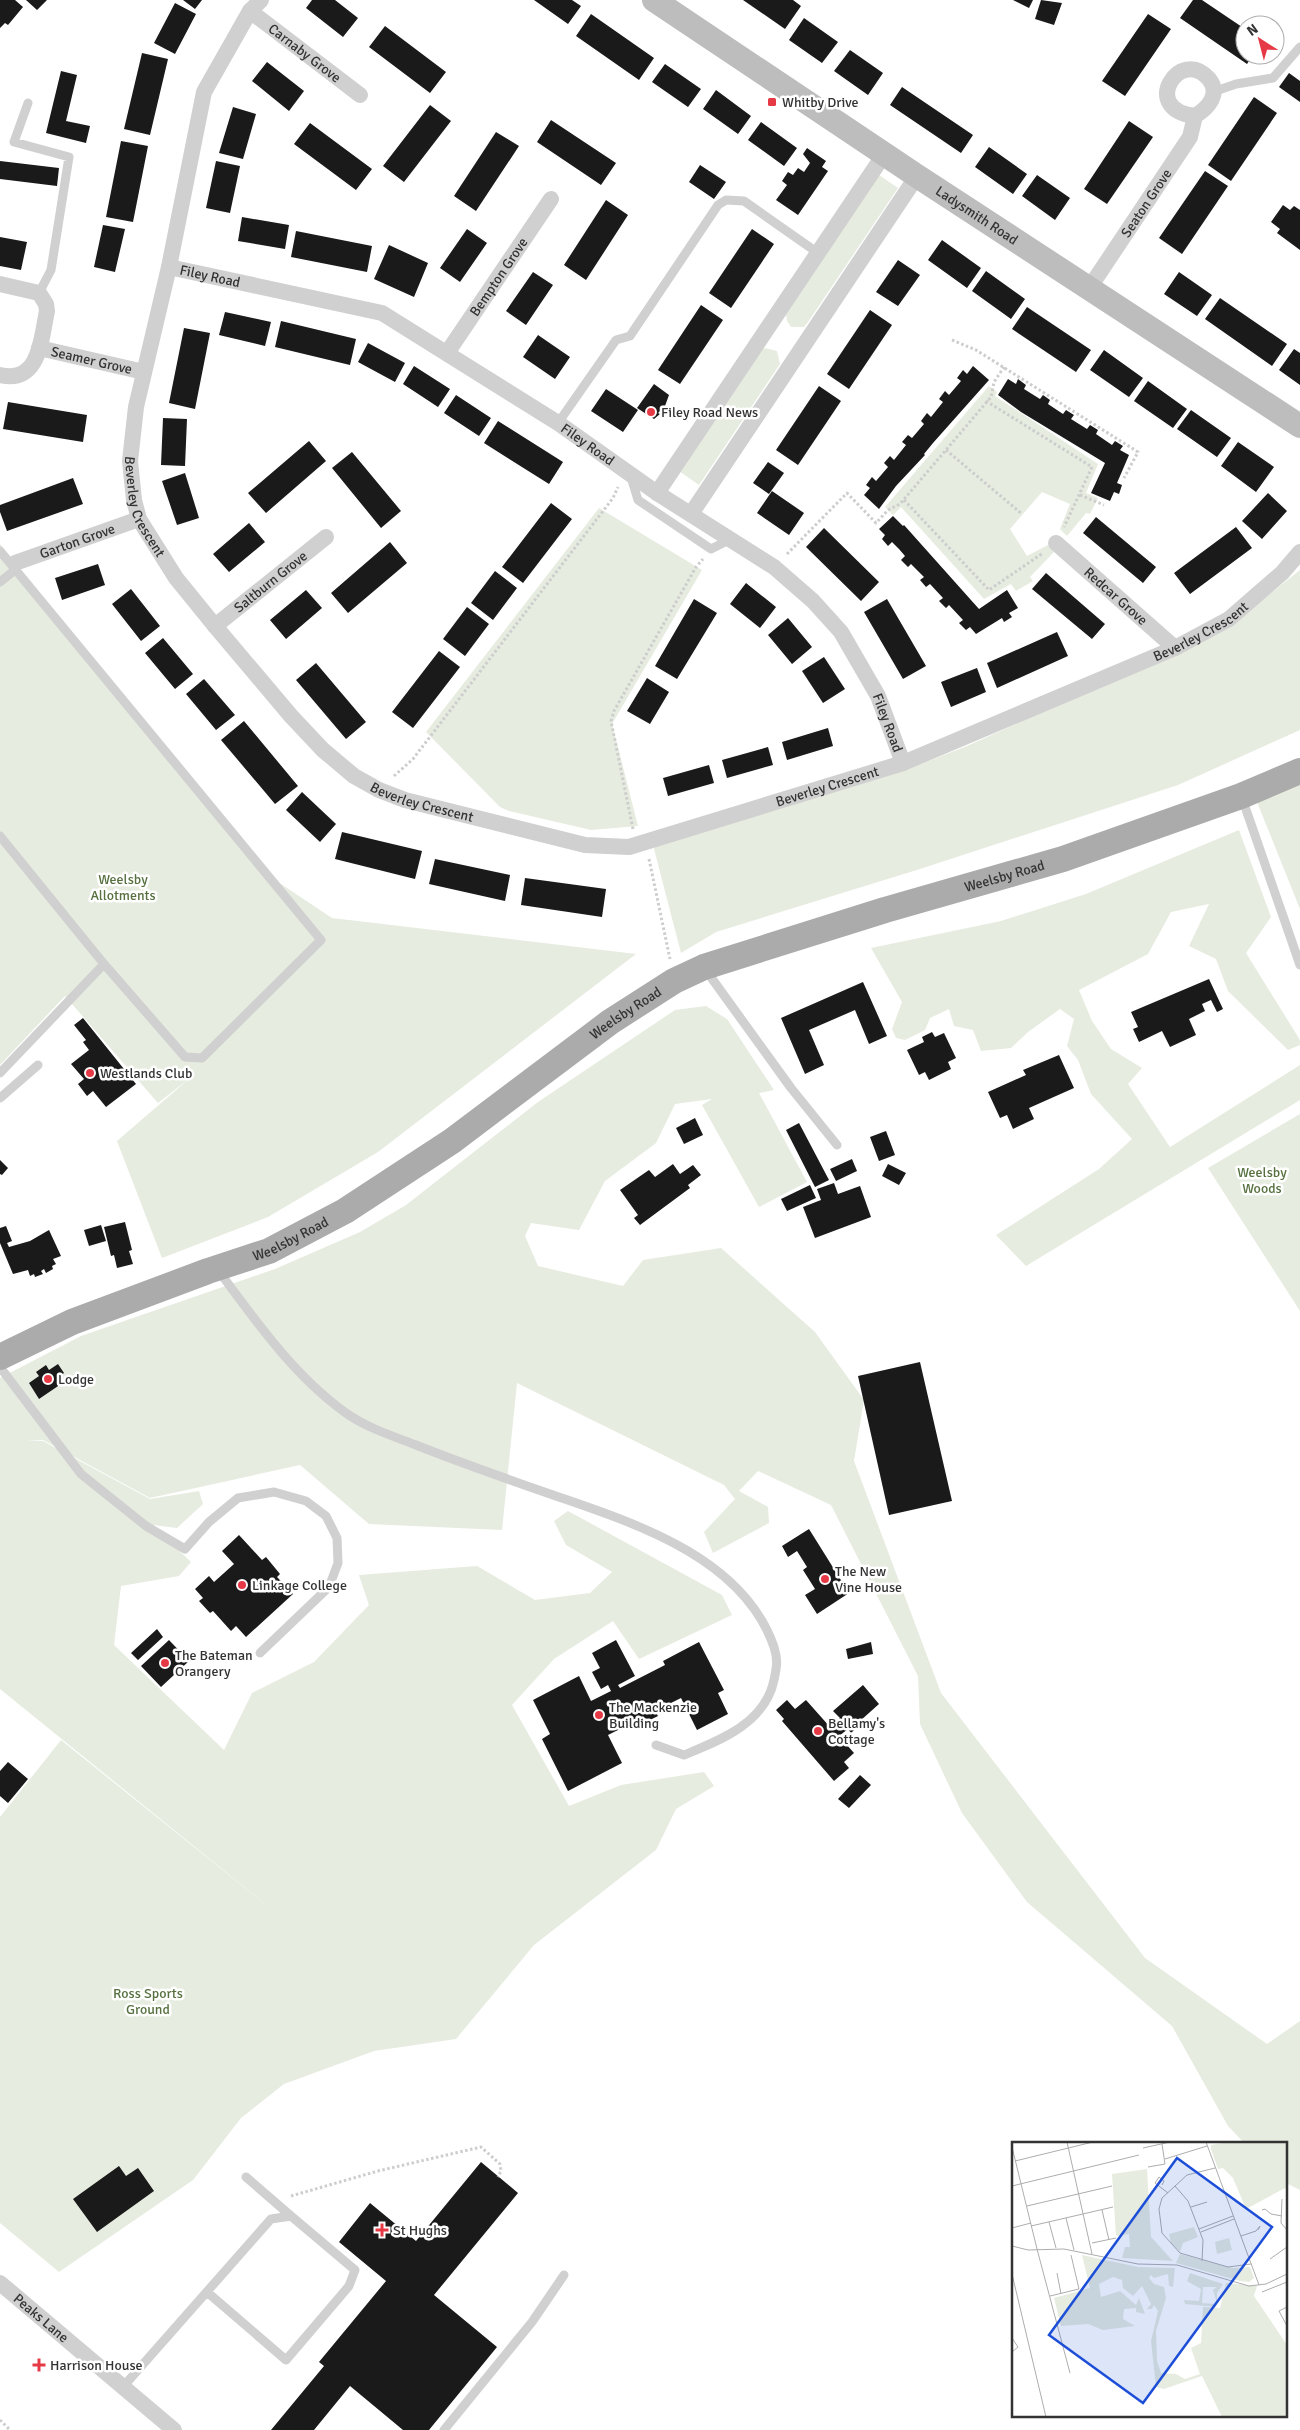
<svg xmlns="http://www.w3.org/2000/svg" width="1300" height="2430" font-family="Signika,sans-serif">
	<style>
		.green { fill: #e6ecdf }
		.building { fill: #1a1a1a }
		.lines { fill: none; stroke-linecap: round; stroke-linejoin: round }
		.path { stroke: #cdcdcd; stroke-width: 3; stroke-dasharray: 2.5 2.5; stroke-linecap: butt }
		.lane { stroke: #d0d0d0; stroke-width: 9 }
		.street { stroke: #d0d0d0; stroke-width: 16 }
		.secondary { stroke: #bdbdbd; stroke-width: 24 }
		.primary { stroke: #ababab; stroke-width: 26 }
		.poi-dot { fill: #e63946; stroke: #fff; stroke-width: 2 }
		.labels { text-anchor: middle; stroke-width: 5; stroke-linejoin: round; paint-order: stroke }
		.street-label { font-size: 14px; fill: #333; stroke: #fff }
		.poi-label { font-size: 14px; fill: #333; stroke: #fff; text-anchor: start }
		.park-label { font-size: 14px; fill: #56703f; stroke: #fff }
		.inset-road { fill: none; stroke: #adadad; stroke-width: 1 }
		.view { fill: #1d4ed8; fill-opacity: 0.15; stroke: #1d4ed8; stroke-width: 2.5 }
		.inset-edge { fill: none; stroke: #333; stroke-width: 2.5 }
	</style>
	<rect width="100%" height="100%" fill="#fff"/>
	<path class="green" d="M879,175L898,188L808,322L804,327H791L787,321L786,315Z
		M765,348L777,351L780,364L699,485L679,471L759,351Z
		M989,386L997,392L995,396L1098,464L1086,493L1098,498L1090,514L1086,513L1067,536L1060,529L1070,504L1042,492L1010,529L1027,556L1048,545L1054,552L1030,577L1033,581L1016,591L1011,584L984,599L901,507L893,515L885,507Z
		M599,508L702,570L612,724L638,826L591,830L509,811L500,807L426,732Z
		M0,544L275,880L332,918L636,954L378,1152L268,1217L162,1258L117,1141L190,1078L158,1103L65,996L0,1065Z
		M1300,570V730L1178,785L920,869L716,932L681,953L653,845L918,765L967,746L1226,629Z
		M1300,785V909L1257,802Z
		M1239,830L1271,917L1246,953L1300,1040V1045L1288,1050L1228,991L1216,959L1189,946L1209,904L1171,912L1148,954L1079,990L1092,1021L1111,1049L1142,1068L1128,1084L1170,1147L1300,1065V1100L1026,1266L996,1235L1099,1169L1132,1139L1091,1094L1078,1060L1067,1046L1074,1019L1060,1009L1028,1032L1011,1048L981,1051L973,1030L954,1026L949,1009L930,1018L925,1030L905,1040L896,1038L892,1029L902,1002L871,948L1001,921L1086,894Z
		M706,1006L727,1019L774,1090L759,1093L807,1182L759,1207L702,1105L712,1099L675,1104L656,1143L605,1181L579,1230L531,1223L525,1236L538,1266L623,1286L643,1260L721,1248L815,1332L864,1400L854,1461L941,1693L1145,1958L1267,2044L1300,2021V2190L1286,2183V2144H1245L1228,2126L1172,2026L1027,1902L962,1813L920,1724L918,1676L831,1505L758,1471L739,1491L768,1507L769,1523L713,1553L704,1532L735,1499L724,1485L517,1383L502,1530L369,1524L300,1465L150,1498L43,1440H26L43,1441L150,1499L199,1491L203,1504L177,1528L153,1525L191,1562L179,1576L121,1586L114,1645L224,1750L252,1693L314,1662L369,1605L359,1575L477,1566L535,1600L590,1593L612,1572L566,1545L554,1521L568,1511L722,1595L732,1615L639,1659L613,1621L554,1659L512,1705L569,1806L621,1785L704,1772L714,1786L676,1809L656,1850L534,1945L456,2039L374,2051L284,2084L241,2118L193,2180L59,2272L0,2223V1817L61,1740L290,1924L0,1689V1378L81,1336L275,1269L360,1232L406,1205L538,1102L675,1010Z
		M1300,1114V1311L1208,1168Z"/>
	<path class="building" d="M0,0H15L23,7L8,25L5,23L0,28Z
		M26,0H47L37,10Z
		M183,0H202L195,9Z
		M312,0H335L358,18L343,37L306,8Z
		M534,0H572L581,6L568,24Z
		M743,0H793L801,6L785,29Z
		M1013,0H1033L1029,8Z
		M1041,0L1062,3L1054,25L1035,19Z
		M1193,0H1202L1245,29V55H1253L1247,64L1180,18Z
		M175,3L196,14L175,54L154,43Z
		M591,14L654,58L639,80L576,36Z
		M1148,14L1171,29L1125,96L1102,81Z
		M804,18L838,42L822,63L789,40Z
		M385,26L446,72L430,93L369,47Z
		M850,50L883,73L868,95L834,71Z
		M142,53L168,59L150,135L124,129Z
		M267,62L304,91L289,111L252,81Z
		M665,64L701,89L688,107L652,82Z
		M61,71L77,75L66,121L90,126L86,143L46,133Z
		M1289,73L1300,81V102L1279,87Z
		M902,87L973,135L961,153L890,105Z
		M716,90L751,116L738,134L703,109Z
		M1254,97L1277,113L1231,181L1208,165Z
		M430,105L451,121L404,182L383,166Z
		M233,107L256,114L243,159L219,153Z
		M551,120L616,163L601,185L537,142Z
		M1129,121L1153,137L1107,204L1084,189Z
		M761,122L797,148L784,166L748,140Z
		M310,123L372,169L356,190L294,144Z
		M496,132L519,146L476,211L454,196Z
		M121,141L148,146L133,222L106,217Z
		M989,147L1027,174L1013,194L975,167Z
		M807,148L826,161L822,167L828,171L798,215L776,200L787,185L782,181L788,172L793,175L798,168L804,172L810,163L803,154Z
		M0,161L59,168L57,186L0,179Z
		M216,161L240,166L230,213L206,208Z
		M700,165L726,182L714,199L689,182Z
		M1205,171L1228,186L1182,254L1159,238Z
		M1037,175L1070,198L1055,220L1022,196Z
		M606,200L628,215L586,280L564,265Z
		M1283,205L1290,210L1294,206L1300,210V250L1277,233L1280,229L1271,222Z
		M242,217L289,225L285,249L238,241Z
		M103,225L125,229L115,272L94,267Z
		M467,229L487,243L460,282L440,268Z
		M752,229L774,244L731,308L709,293Z
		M296,231L372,246L367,272L291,257Z
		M0,237L27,242L21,270L0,266Z
		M942,240L981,268L967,288L928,260Z
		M389,245L428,263L414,297L374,279Z
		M898,260L920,275L898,306L876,292Z
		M986,271L1025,299L1011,319L972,291Z
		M533,272L553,285L526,325L506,311Z
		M1179,272L1212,295L1197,316L1164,294Z
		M1220,298L1287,344L1272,366L1205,319Z
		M701,305L723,320L680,384L658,370Z
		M1027,307L1091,350L1076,372L1012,329Z
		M870,310L892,325L849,389L827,374Z
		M225,312L271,322L265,346L219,335Z
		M281,321L356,339L350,365L275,347Z
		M184,328L210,333L195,409L169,403Z
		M538,335L570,357L555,379L523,357Z
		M368,343L405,363L395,382L358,362Z
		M1294,349L1300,353V385L1279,370Z
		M1104,350L1143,378L1129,397L1090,370Z
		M414,366L450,389L438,407L403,384Z
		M973,366L989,380L933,443L924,454L925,455L896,486L879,509L864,495L870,488L866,485L872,477L876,481L888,467L884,463L890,456L894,460L906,445L902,442L908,435L912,438L924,424L921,421L927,413L931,417L943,402L939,399L945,391L949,395L961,381L957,378L963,370L967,374Z
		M1008,379L1016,384L1018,379L1026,385L1024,389L1040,399L1043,395L1050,400L1048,404L1063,414L1066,410L1074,415L1071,419L1087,429L1090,425L1098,430L1096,434L1112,445L1115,441L1123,446L1120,450L1129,455L1117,483L1122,485L1119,494L1114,492L1110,501L1091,493L1105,463L1021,412L998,395Z
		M1148,381L1187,409L1173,428L1134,401Z
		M654,384L669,395L665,406L658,413L660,414L654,419L637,408Z
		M819,386L841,401L798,465L776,450Z
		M606,389L638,410L623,432L591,411Z
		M456,395L491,418L479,436L444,413Z
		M8,402L87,415L83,442L3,429Z
		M1191,410L1231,438L1217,457L1177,429Z
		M163,418L187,419L185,466L161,465Z
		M498,421L563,462L549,484L484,443Z
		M309,441L326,461L266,513L248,493Z
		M1238,442L1274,467L1256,492L1221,466Z
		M352,452L401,511L381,528L332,468Z
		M768,462L784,473L769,494L753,483Z
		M185,473L199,518L177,525L162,481Z
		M73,478L83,504L7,531L0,512V505Z
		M772,491L804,513L789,535L757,513Z
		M1268,493L1287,511L1262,539L1242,521Z
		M551,503L572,519L523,583L502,567Z
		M893,516L903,526L904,525L979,609L1007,590L1018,608L1009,613L1012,617L1004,622L1002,618L976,634L970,627L966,630L959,623L963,620L949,605L946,608L939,601L943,598L930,584L926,587L920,580L924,577L911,564L908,567L901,560L905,556L899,549L892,542L888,546L882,539L885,535L879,529Z
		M1096,517L1156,567L1143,583L1083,533Z
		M249,523L265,542L229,572L213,554Z
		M1236,527L1252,548L1190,594L1174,573Z
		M824,528L879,582L861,601L806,547Z
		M390,542L407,563L348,613L331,593Z
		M98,564L105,585L62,600L55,578Z
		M495,571L517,588L493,620L471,603Z
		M1046,573L1105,624L1092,639L1032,589Z
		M746,583L776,607L760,628L730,604Z
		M131,589L160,626L141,641L112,604Z
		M306,590L322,608L286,639L270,620Z
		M694,599L717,613L677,679L655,666Z
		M887,599L926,666L903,679L864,612Z
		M467,607L489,624L465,656L443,639Z
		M788,618L812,647L792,664L768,635Z
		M1057,632L1068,656L997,688L987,663Z
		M163,638L193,674L175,689L145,653Z
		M439,651L460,667L413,728L392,712Z
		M824,657L845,689L823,703L802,671Z
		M316,663L366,722L346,739L296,680Z
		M977,668L986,692L951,707L941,682Z
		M647,678L669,692L650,724L627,711Z
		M204,679L235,715L216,730L186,694Z
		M244,721L298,786L275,804L221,740Z
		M828,728L833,746L787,760L782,742Z
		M768,747L773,765L727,778L722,760Z
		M709,765L714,783L668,796L663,778Z
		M302,792L336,824L320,842L286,810Z
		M342,832L422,851L415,879L335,859Z
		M435,859L510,875L505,901L429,884Z
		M525,878L606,889L602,917L521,905Z
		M1209,979L1223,1009L1217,1012L1211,1000L1202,1004L1205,1011L1189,1019L1196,1035L1170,1047L1162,1031L1139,1042L1133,1029L1138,1027L1131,1012Z
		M863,982L887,1036L869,1044L855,1010L809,1030L824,1065L805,1074L781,1018Z
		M83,1018L136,1084L106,1107L93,1091L87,1096L78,1084L84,1079L71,1064L89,1050L83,1042L86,1040L74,1025Z
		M932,1032L935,1037L944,1033L956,1058L948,1062L951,1069L929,1080L925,1072L919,1075L907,1050L924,1042L922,1037Z
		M1059,1055L1074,1088L1029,1108L1034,1119L1013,1129L1007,1115L1000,1118L988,1092L1026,1075L1023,1070Z
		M695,1118L703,1135L684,1144L676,1128Z
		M799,1123L829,1180L815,1187L786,1130Z
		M886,1131L895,1155L879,1161L870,1137Z
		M852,1159L857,1171L836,1181L830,1169Z
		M0,1160L8,1168L2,1175L0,1174Z
		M673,1164L680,1174L693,1165L701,1175L688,1185L690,1188L640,1225L634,1218L638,1215L620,1190L649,1170L655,1177Z
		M888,1164L906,1173L899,1185L882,1176Z
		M834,1183L838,1194L860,1186L871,1217L815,1238L803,1207L821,1200L817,1189Z
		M810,1185L816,1198L787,1211L781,1199Z
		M125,1222L132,1250L129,1251L133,1264L117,1268L114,1255L111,1256L104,1227Z
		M101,1225L106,1241L89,1246L84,1230Z
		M6,1226L12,1241L7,1243L9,1247L30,1241L49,1230L61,1256L53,1259L56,1264L52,1266L53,1269L46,1273L44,1269L41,1271L43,1274L35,1277L34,1274L30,1276L28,1270L13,1274L0,1243V1228Z
		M920,1362L952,1501L889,1515L858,1376Z
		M58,1364L64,1373L60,1376L64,1382L39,1399L29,1383L39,1376L36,1372L46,1365L49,1370Z
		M809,1529L849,1593L817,1614L805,1595L815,1589L803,1570L807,1567L797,1551L788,1557L782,1546Z
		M239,1535L262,1560L266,1557L280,1574L277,1577L293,1594L246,1637L236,1626L231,1631L213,1611L210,1613L199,1601L203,1598L195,1589L209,1576L214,1582L234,1564L222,1551Z
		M157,1629L163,1637L138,1660L131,1653Z
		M169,1640L189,1661L161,1687L141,1666Z
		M616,1640L635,1676L618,1685L620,1688L665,1665L663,1661L699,1642L724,1690L718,1693L728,1714L697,1730L681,1698L655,1711L658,1716L634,1728L632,1723L608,1735L622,1763L568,1791L542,1739L550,1734L533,1700L579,1676L591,1701L611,1691L608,1685L601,1689L592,1672L600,1668L592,1653Z
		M871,1642L873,1654L848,1659L846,1649Z
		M863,1685L879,1704L860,1721L862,1723L851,1733L848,1729L839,1736L854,1753L844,1762L849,1768L834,1781L782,1721L784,1719L776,1710L787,1700L795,1709L806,1700L830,1727L840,1718L833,1711Z
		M8,1762L28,1779L8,1803L0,1796V1771Z
		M860,1775L871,1785L849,1808L838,1799Z
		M481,2162L518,2193L434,2295L497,2347L429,2430H403L350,2386L314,2430H271L324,2366L319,2362L386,2281L339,2242L370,2203L416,2241Z
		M119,2166L126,2176L138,2168L154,2191L97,2232L73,2199Z"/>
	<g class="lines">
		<path class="path" d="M952,340L976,350L1138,452L1124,478
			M986,401L1092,467L1064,527
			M946,450L1022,514
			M1080,495L1104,505
			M904,500L989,590L1043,553
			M787,554L847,493L876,523L888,510L900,504L991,397L994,382L1004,367
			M394,776L413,759L613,498L618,487
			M633,829L611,721L614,711L696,567L703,559
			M649,859L670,959
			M291,2196L378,2171L481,2147L500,2164L501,2171L498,2177
			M0,2420L10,2430"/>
		<path class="lane" d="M1213,92L1236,84L1273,78L1300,47
			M28,103L14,142L69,157L51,270L39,293
			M558,423L616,340L630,336L718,205L726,200L744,201L818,253
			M631,477L638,500L711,549L731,539
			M0,551L321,940L202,1058L185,1057L104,964L0,836
			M0,582L15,570V564
			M1242,798L1300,965
			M705,969L791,1088L837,1145
			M0,1073L104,964
			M0,1098L38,1065
			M218,1270C255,1320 294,1376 346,1413C367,1428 393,1436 416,1445C461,1463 507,1479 553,1495C634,1523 743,1557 774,1647C778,1660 777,1666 774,1680C765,1723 721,1740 684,1755L656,1745
			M0,1367L81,1474L146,1526L185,1549L209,1522L238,1498L274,1492L306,1501L326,1516L337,1538L338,1563L329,1587L260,1653
			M246,2177L291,2216
			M122,2388L271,2219L291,2216L355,2270L349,2286L286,2360L207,2292
			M444,2430L532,2322L564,2275"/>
		<g class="street">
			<path id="s1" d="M261,0L250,11L204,92L169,267L136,407L130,461L134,500L139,519L176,578L215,626L291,716L323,750L354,776L379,790L405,800L585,845L629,847L903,763L1175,648L1229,619L1282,573L1300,552"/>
			<path id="s2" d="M250,11L360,95"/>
			<path id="s3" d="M169,267L382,313L558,423L657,493L774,567L813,601L841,632L878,696L903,763"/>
			<path d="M0,284L39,293L46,304L47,311C41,339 40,384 0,375"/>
			<path id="s4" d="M1090,287L1190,137L1195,116C1208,108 1221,94 1209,79C1180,45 1139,110 1195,116"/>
			<path id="s5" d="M39,348L144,372"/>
			<path id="s6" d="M447,353L551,199"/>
			<path d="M657,493L885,153"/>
			<path d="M691,514L917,176"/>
			<path id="s7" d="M1056,543L1175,648"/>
			<path id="s8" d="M15,563L139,519"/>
			<path id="s9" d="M215,626L326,537"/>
			<path id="s10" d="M0,2283L174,2430"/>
		</g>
		<path class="secondary" id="s11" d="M654,0L917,176L1300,426"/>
		<path class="primary" id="s12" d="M0,1357L72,1322L208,1271L269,1251L345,1211L452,1141L610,1022L674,981L704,967L885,910L1063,859L1241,796L1300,771"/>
	</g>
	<g class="poi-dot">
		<rect x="767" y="97" width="10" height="10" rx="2.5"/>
		<circle cx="651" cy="412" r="5"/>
		<circle cx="90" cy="1073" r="5"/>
		<circle cx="48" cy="1379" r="5"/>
		<circle cx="825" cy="1579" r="5"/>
		<circle cx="242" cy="1585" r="5"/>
		<circle cx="165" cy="1663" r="5"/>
		<circle cx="599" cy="1715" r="5"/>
		<circle cx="818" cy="1731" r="5"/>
		<path d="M379.5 2222.5h5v5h5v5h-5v5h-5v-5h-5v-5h5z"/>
		<path d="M36.5 2357.5h5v5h5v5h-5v5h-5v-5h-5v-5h5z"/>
	</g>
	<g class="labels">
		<g class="street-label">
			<text dy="5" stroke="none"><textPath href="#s2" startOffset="69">Carnaby Grove</textPath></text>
			<text dy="5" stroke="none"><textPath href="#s4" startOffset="101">Seaton Grove</textPath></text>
			<text dy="5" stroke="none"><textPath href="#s11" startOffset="388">Ladysmith Road</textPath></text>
			<text dy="5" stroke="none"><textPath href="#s3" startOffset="42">Filey Road</textPath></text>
			<text dy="5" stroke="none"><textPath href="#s6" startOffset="92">Bempton Grove</textPath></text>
			<text dy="5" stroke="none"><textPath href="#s5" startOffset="54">Seamer Grove</textPath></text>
			<text dy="5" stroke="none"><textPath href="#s3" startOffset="462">Filey Road</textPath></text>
			<text dy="5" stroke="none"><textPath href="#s1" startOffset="534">Beverley Crescent</textPath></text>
			<text dy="5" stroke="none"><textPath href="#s8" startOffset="66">Garton Grove</textPath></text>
			<text dy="5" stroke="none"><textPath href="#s9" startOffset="71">Saltburn Grove</textPath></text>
			<text dy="5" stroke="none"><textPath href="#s7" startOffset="80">Redcar Grove</textPath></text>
			<text dy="5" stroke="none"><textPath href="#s1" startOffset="1779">Beverley Crescent</textPath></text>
			<text dy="5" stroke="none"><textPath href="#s3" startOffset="881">Filey Road</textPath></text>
			<text dy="5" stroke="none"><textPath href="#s1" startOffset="1374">Beverley Crescent</textPath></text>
			<text dy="5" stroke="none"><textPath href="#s1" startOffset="954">Beverley Crescent</textPath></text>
			<text dy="5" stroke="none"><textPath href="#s12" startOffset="1124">Weelsby Road</textPath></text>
			<text dy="5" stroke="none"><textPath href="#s12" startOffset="719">Weelsby Road</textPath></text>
			<text dy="5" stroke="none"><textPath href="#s12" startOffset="314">Weelsby Road</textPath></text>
			<text dy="5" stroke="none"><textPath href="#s10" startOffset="54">Peaks Lane</textPath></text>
		</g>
		<g class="poi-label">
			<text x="782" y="107">Whitby Drive</text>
			<text x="661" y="417">Filey Road News</text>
			<text x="100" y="1078">Westlands Club</text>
			<text x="58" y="1384">Lodge</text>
			<text x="835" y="1576">The New<tspan x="835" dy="16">Vine House</tspan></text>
			<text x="252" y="1590">Linkage College</text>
			<text x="175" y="1660">The Bateman<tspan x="175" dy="16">Orangery</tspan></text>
			<text x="609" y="1712">The Mackenzie<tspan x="609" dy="16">Building</tspan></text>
			<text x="828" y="1728">Bellamy's<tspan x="828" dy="16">Cottage</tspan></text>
			<text x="393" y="2235">St Hughs</text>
			<text x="50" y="2370">Harrison House</text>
		</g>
		<g class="park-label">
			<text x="123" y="884">Weelsby<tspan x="123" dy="16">Allotments</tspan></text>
			<text x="1262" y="1177">Weelsby<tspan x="1262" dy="16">Woods</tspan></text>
			<text x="148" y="1998">Ross Sports<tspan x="148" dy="16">Ground</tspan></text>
		</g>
	</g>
	<g transform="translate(1012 2142)">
		<rect width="275" height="275" fill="#fff"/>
		<path d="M215,0H275V49L273,46L234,67L221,36L211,26L206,27L199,7V3ZM135,27L139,95L161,119L110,116L113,105H118L117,92L104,94L100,32ZM182,85L186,95L171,101L168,110L159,101L157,92ZM217,96L220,108L205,112L203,100ZM168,112L221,126L238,125L242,136L237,140L228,139L164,121ZM70,113L126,125L163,126L161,145L157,144L156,132L142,136L139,133L137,136L142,142L152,145L154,156L144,189L145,219L149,231L164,232L173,237L188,232L179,206L189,201L191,165L208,166L214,141L245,144L242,154L275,203V275H210L190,234L152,247L144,245L139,199L146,169L142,163L140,167H135L139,162L130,144L121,154L111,146L110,138L101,135L87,142L89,155L108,149L124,163L127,156L133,172L124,170V166L112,167L111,177L123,184L91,188L76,182L49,184L42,156L78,146ZM178,131L211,142L205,151V161L201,148L205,145H191L190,161L204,162V165L173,162L172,158L187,159L189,147L175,139Z" fill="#e6ecdf"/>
		<path class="inset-road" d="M55,0L80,112M194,0L247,143M0,5L25,107M131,6L158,0M153,17L195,4M3,19L81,0M136,25L153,22L150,2M203,26L175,33L150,56L147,67L150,91L168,111L216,125L239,122M150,43L152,39L147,35L143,41L156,51M0,44L127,13M163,44L176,59L191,98L190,119M270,57L269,81L275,88M15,64L100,44M179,65L195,60M90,68L97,98M250,68L253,67L259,72L270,74M54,76L62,108M37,80L44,106M19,84L101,65M0,86L19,81M187,87L221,74M189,90L222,77M229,94L244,89L248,84L246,88M80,101L104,96M0,104L16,108L52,107L126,122L165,123L237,144L254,142L275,132M25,107L58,231M258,117L275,105M45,131L49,152M0,132L34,275M250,150L275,140M38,154L67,147L59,113M275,165L267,169L275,184M0,196L6,205L0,210"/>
		<path class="view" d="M165,16L260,85L131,261L37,193Z"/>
		<rect width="275" height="275" class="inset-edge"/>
	</g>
	<g transform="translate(1260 40) rotate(324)"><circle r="24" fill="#ffffff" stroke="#adadad"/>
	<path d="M0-4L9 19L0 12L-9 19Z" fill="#e63946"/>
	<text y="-8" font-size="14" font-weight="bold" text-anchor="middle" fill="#333333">N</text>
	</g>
</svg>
